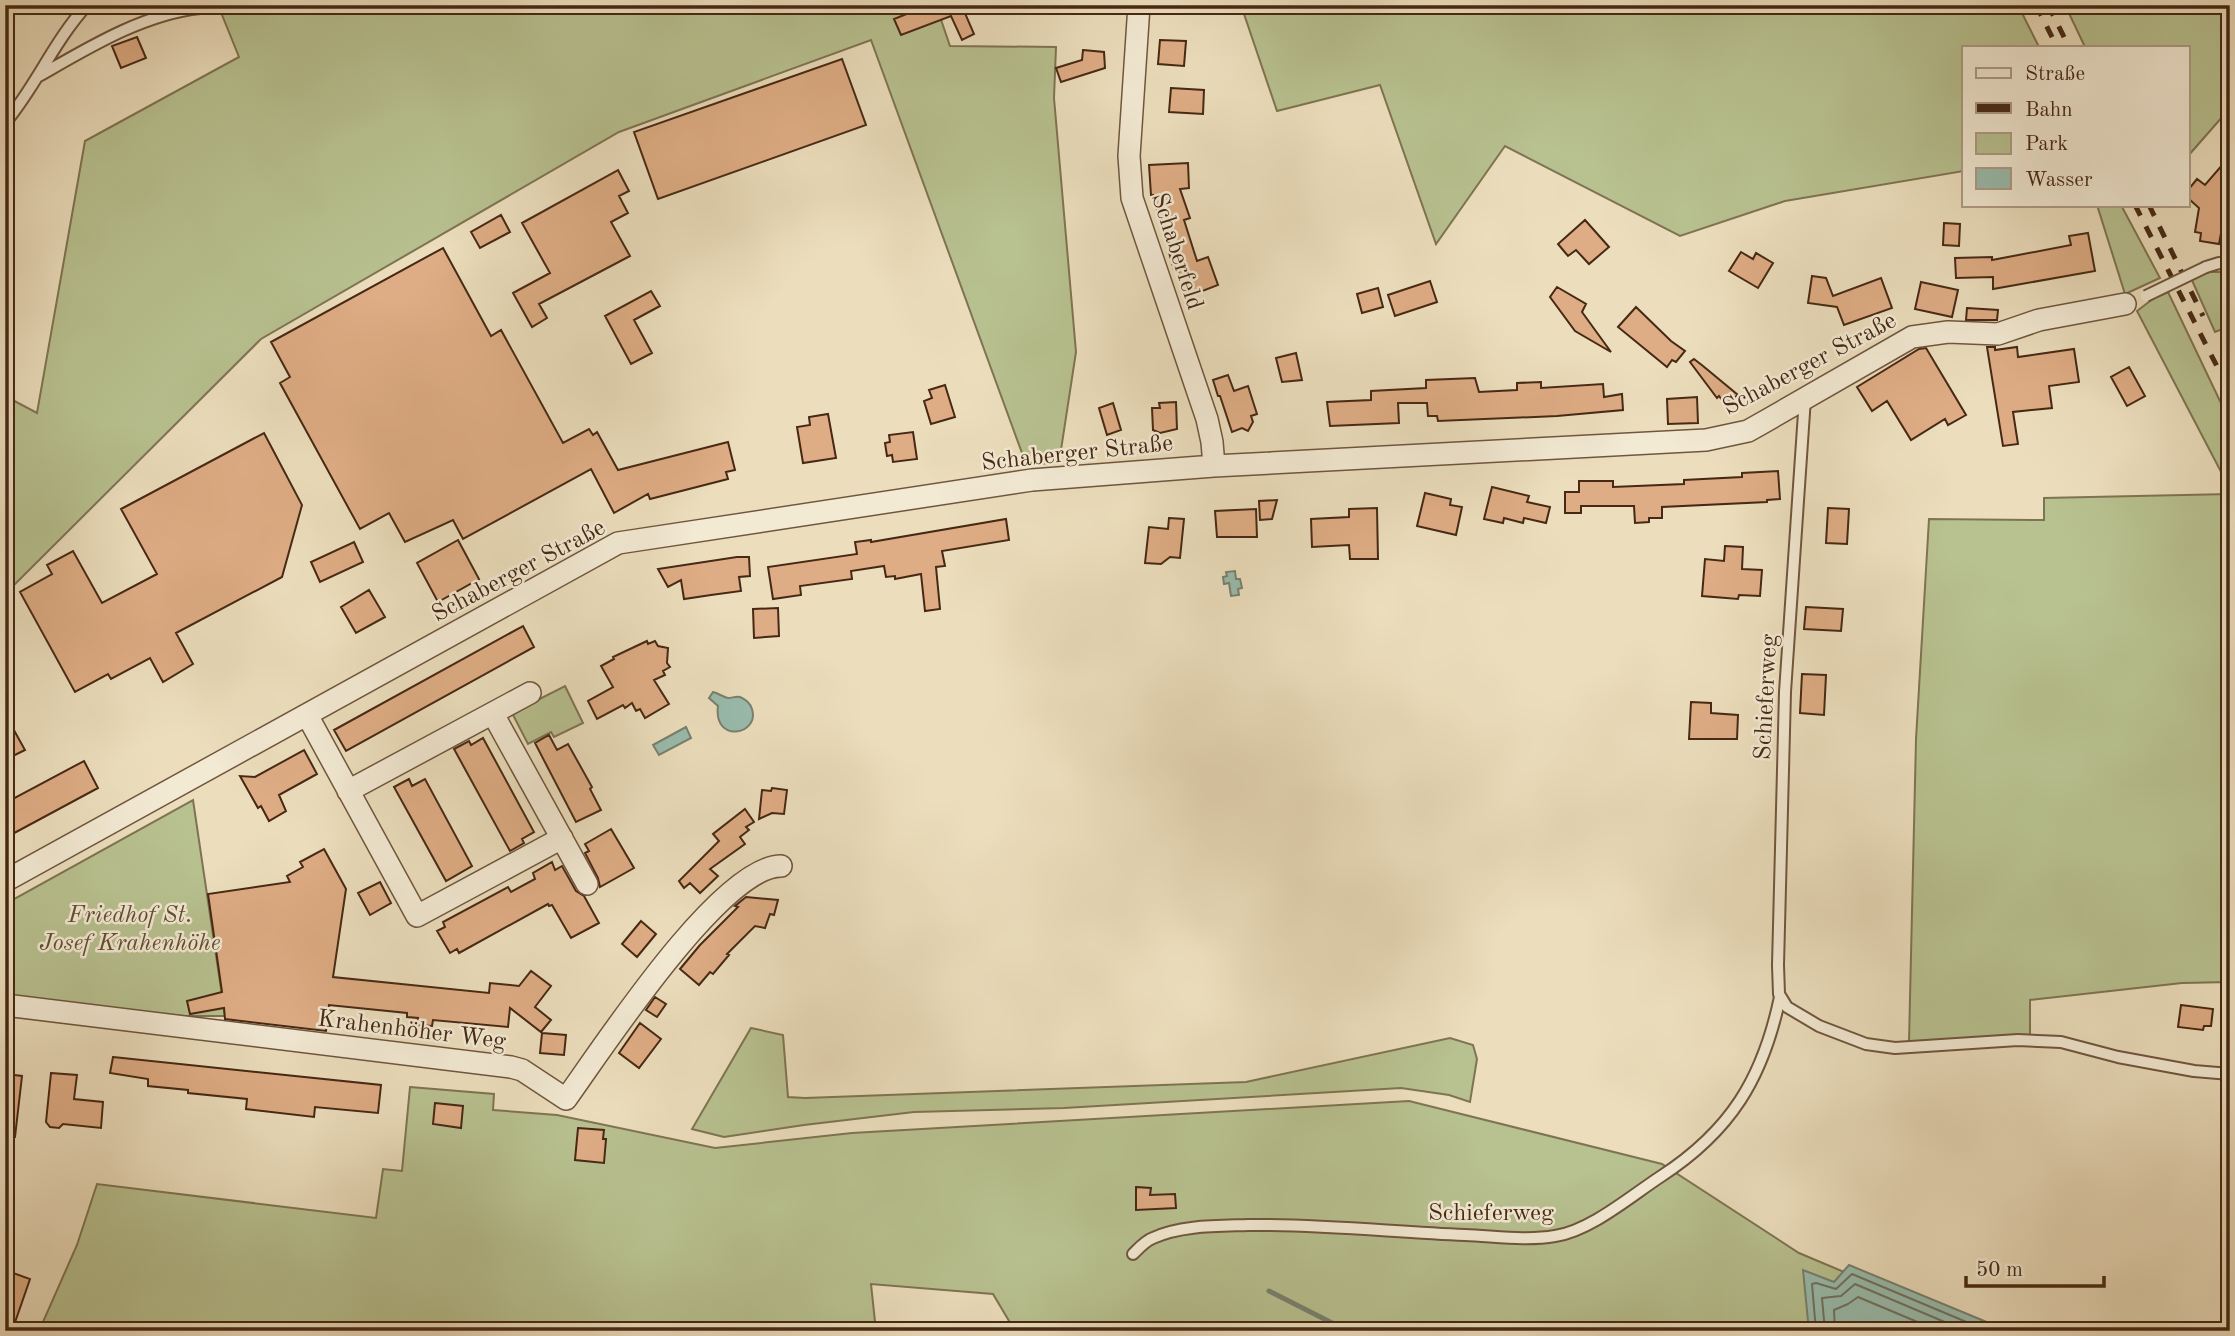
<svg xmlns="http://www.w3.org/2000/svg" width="2235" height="1336" font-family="'Old Standard TT',serif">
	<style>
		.green { fill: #b8c190; stroke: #7f7452; stroke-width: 2 }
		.water { fill: #99bcad; stroke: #788170; stroke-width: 2 }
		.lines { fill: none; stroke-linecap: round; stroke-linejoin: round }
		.shore { stroke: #707260; stroke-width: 2 }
		.stream { stroke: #788170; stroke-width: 5 }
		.building { fill: #dfad85; stroke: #462814; stroke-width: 2 }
		.service-casing { stroke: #70563e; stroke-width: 14 }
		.minor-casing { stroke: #70563e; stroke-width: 24 }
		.service { stroke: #f3ead4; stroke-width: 10 }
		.minor { stroke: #f3ead4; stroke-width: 21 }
		.rail { stroke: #462814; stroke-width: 5; stroke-dasharray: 12 12; stroke-linecap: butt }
		.service-bridge-casing { stroke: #70563e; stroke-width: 14; stroke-linecap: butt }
		.service-bridge { stroke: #f3ead4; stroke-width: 10 }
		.labels { text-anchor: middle; stroke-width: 5; stroke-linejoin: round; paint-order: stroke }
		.street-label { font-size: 24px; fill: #462814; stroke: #f3ead4 }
		.park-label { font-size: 24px; font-style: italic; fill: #624e33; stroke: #f3ead4 }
	</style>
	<rect width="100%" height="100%" fill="#ecdebd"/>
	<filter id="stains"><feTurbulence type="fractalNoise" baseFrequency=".00286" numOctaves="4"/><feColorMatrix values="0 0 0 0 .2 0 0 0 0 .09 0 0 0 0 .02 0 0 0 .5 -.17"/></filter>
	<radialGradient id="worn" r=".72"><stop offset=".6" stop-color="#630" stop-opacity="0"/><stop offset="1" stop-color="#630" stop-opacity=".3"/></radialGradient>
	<path class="green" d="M218,5H936L950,46L1056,47L1054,98L1076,352L1059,463L1026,464L871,40L619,132L261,339L5,594V396L37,413L85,141L239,57Z
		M1249,5H2018L2039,47H1964V171L1785,201L1680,236L1505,146L1436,244L1380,85L1277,111L1243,11Z
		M2065,5H2230V108L2188,156V47H2085Z
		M2097,205H2121L2160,278L2125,294Z
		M2208,272H2230V338L2225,328L2215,332L2191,278Z
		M2168,292L2230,422V489L2137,311L2154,298Z
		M2230,494V982L2182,983L2030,1000V1036L1909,1042L1916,739L1929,519L2044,520V498Z
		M565,686L583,723L554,737L551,732L528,744L512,713Z
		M193,800L225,1016H183L5,997V904Z
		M751,1028L783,1035L788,1097L805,1098L1246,1082L1450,1038L1473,1045L1477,1059L1470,1102L1449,1095L1401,1088L1064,1108L914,1112L804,1125L724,1137L692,1129Z
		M410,1087L494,1094L493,1110L557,1115L715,1148L852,1133L1409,1101L1662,1164L1799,1253L1984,1331H1015L993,1294L871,1284L876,1331H39L77,1245L97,1184L376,1218L383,1169L402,1171Z"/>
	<path class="water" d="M1235,571L1236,579H1240L1242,588L1238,589L1239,595L1231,596L1229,583L1224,584L1223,577L1227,576L1226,572Z
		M713,692C718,693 723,697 728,698C732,698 736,696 740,697C745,699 750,703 752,709C760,735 713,744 718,706L709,698Z
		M686,727L691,738L659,755L653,745Z
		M1849,1265L2006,1330V1331H1809L1803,1270L1834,1282Z"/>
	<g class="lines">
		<path class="shore" d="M1816,1331L1812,1284L1816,1283L1836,1289L1852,1274L1988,1331
			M1825,1331L1822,1298L1841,1296L1855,1284L1966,1331
			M1835,1331L1834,1310L1848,1304L1858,1297L1939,1331"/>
		<path class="stream" d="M5,189L12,165L6,131
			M1269,1291L1348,1331"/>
	</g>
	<path class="building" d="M929,5H975L964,11L974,34L962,40L951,16L901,35L894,19Z
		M137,37L146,58L121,68L112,46Z
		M1160,40L1186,41L1184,66L1158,64Z
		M1083,50L1104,52L1105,68L1061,82L1056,68L1082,60Z
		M842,59L866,125L658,199L634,132Z
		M1171,88L1204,90L1203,114L1169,112Z
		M2230,156V185L2219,244L2200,241L2201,233L2195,232L2199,208L2188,198V190L2197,179L2205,185Z
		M1188,163L1189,188L1180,189L1190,218L1184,220L1197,261L1208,257L1218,285L1187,297L1177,269L1174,270L1153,195H1151L1149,165Z
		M618,170L629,191L619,196L628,213L611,222L630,256L539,304L547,318L532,327L513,293L550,273L522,223Z
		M501,215L510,232L480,248L471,232Z
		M1585,220L1609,247L1589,264L1576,250L1568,256L1558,244Z
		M1944,223L1960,224L1959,246L1943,245Z
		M2088,233L2095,271L1993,289V277L1956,278L1955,258L1992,257V260L2071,245L2069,236Z
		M443,248L491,336L501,330L563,443L589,429L593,435L597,432L618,470L728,442L735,470L726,472L728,479L650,499L648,494L614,513L591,469L463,539L453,520L405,542L389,513L360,529L280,383L290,377L271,342Z
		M1741,252L1753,259L1756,253L1773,263L1758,288L1729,271Z
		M1812,276L1826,278L1833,296L1881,278L1892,308L1844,325L1837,307L1808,303Z
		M1430,281L1437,302L1395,316L1388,295Z
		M1921,282L1958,290L1952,317L1915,309Z
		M1557,287L1586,304L1582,312L1611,352L1575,331L1550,297Z
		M1378,288L1383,307L1362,313L1357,294Z
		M651,291L660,306L634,320L652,353L631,364L605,316Z
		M1636,307L1671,341L1685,351L1676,362L1672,360L1667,367L1618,327Z
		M1967,308L1998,310L1997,320H1966Z
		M1987,347H1995V350L2017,347L2018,357L2074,349L2079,382L2049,386L2052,408L2013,412L2018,444L2003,446Z
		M1926,348L1966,415L1948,425L1945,419L1911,440L1887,401L1872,411L1857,387L1919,349Z
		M1296,353L1302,380L1282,382L1276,358Z
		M1694,359L1703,366L1738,395L1725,404L1719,396L1717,398L1690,362Z
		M2129,367L2145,396L2127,406L2111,377Z
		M1228,375L1234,391L1248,386L1257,414L1251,416L1253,422L1248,431L1242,428L1232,432L1220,396H1218L1213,380Z
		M1475,378L1479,392L1517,390V383L1541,382V388L1603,384L1604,397L1622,394L1623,410L1557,416L1438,421L1437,416H1428L1427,403H1398L1399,423L1330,426L1327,402L1371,400V391L1426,388V380Z
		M945,385L955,417L931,424L924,401L932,398L929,390Z
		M1697,397L1698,423L1668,424L1667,399Z
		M1176,402L1177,429L1160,433L1153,430L1152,408H1160L1159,403Z
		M1113,403L1121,430L1107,435L1099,408Z
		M828,414L836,458L803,463L797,427L810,425L809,417Z
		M913,432L917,459L893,462L892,455L887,456L885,443L890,442L889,435Z
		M264,433L302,505L282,577L176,633L193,664L163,682L150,658L111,679L108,674L75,692L20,592L52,574L47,565L73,551L102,603L157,574L121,509Z
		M1778,471L1780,499L1767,500V502L1662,507V518H1649V522L1635,523L1634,506H1581V513H1565V492H1579V481H1613V487L1684,484V480L1742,477V473Z
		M1492,487L1529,496L1527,502L1550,507L1546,523L1524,518L1523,523L1504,518L1503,523L1484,519Z
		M1425,493L1451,499L1450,505L1462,507L1456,535L1417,526Z
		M1277,500L1272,519L1260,520L1259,501Z
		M1377,508L1378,559H1350L1349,545L1312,547L1311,519L1349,517V509Z
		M1828,508L1849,509L1847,544L1826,543Z
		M1256,509L1257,537H1217L1215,511Z
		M1169,518L1184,519L1180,558L1170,557L1161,564L1145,563L1149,527L1168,529Z
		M1006,519L1009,540L942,551L945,566L936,567L940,609L925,611L921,574L895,579V576L886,577L884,566L851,571L852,579L800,586L801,595L773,599L768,567L857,554L855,542L871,540V542Z
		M458,540L479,579L438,602L417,563Z
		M354,542L363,562L320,582L311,562Z
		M1725,546L1743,547L1742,569L1762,570L1760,596L1739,595L1738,599L1702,596L1705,559L1724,561Z
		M737,557H749L750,576L739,577L741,591L711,595L684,599L681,580L668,587L658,569Z
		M369,590L385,617L356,633L341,607Z
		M1806,607L1843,609L1841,631L1804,629Z
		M778,608L779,636L754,638L753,609Z
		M523,626L534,647L346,751L334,730Z
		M647,641L648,644L655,641L658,646L668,648L667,663L670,667L663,671L665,675L654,680L669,704L645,718L640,709L636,711L632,703L625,708L623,705L597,719L588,701L613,687L601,666L614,659L613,657Z
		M1802,674L1826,675L1824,715L1800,713Z
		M1691,702L1711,703V713L1738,715L1737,739H1689Z
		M5,714L25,750L5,760Z
		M549,735L557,750L568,744L592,787L590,789L601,810L576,822L535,743Z
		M483,738L534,832L522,839L524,843L510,851L454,749L469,741L471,745Z
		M304,750L317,774L279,795L286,811L269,821L261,806L258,808L240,776L255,777Z
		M84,761L98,788L5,838V803Z
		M409,779L412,786L425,779L472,866L446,881L394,787Z
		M772,788L787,790L784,814L772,813L759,819L762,790L771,791Z
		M745,809L754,822L746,827L749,830L740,837L745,844L710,869L718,876L700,893L690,883L684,888L679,881L719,841L713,834Z
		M611,829L634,868L600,887L598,878L585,853L589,851L585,844Z
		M324,849L346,889L333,977L489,993L490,983L519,986L531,971L551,986L535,1007L551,1020L541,1032L510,1008L508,1027L433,1020L432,1026L417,1025L418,1018L407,1017V1013L329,1005L326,1031L225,1019L224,1008L190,1014L187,1001L222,992L208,894L290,882L287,876L303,867L300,862Z
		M552,862L555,870L562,866L576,891L584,896L599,923L571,938L552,905L549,906L548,904L459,953L457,949L450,953L437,931L445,927L443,922L508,887L511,892L535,879L533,873Z
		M380,882L391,903L370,915L358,893Z
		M746,897L778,900L774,915L770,914L765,928L755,926L727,954L729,955L713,974L710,972L699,985L680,969L700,945L738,907L735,906Z
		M641,921L656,934L637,957L622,944Z
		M655,997L666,1004L657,1017L646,1010Z
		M2181,1005L2213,1009L2211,1026H2204L2203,1030L2178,1027Z
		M640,1023L661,1039L639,1068L619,1053Z
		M542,1033L566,1035L564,1055L540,1053Z
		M113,1057L381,1085L378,1113L315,1107L314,1117L246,1109L247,1099L188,1093V1090L148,1086V1079L110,1073Z
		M51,1073L77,1075L74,1099L103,1102L101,1128L63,1124L59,1128L50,1127L46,1122Z
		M5,1074L22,1076L15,1137L5,1136Z
		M435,1103L463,1106L461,1128L433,1124Z
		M578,1128L604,1130L603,1139H606L604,1163L575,1160Z
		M1136,1187L1151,1188L1150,1195L1175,1194L1176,1208L1136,1210Z
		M5,1270L30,1279L12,1331H5Z"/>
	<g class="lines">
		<defs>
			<path id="service" d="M39,76C88,48 143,14 200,8
				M5,123C36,86 54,41 87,5
				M2206,267L2219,263L2230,264
				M1805,398L1785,692L1778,965L1779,994L1787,1007L1819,1026L1866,1044L1895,1048L2018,1040L2061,1042L2118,1057L2194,1071L2230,1074
				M1133,1254C1139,1248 1145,1241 1153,1238C1181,1225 1218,1226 1248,1225C1320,1224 1392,1232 1465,1235C1494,1236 1526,1241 1555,1236C1590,1231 1631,1196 1660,1177C1731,1131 1763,1078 1780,997"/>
			<path id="minor" d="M1139,5L1129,156L1132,198L1207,419L1212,442L1214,466
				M493,714L587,884
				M307,715L417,916L562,838
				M348,791L530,693
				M5,881L618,543L1032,480L1214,466L1706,440L1748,431L1764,422L1912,337L1948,332L1998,334L2039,320L2125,304
				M5,1005L511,1067L522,1070L566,1099C602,1049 721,866 781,866"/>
		</defs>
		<use href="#service" class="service-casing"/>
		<use href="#minor" class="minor-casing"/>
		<use href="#service" class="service"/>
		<use href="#minor" class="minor"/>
		<path class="rail" d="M2036,5L2057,47
			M2048,5L2069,47
			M2135,205L2230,392
			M2149,205L2203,316"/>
		<defs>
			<path id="service-bridge" d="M2146,296L2206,267"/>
		</defs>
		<use href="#service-bridge" class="service-bridge-casing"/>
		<use href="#service-bridge" class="service-bridge"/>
	</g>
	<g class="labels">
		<g class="street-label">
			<text transform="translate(1178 251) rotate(72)" y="8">Schaberfeld</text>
			<text transform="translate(1809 363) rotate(-28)" y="8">Schaberger Straße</text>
			<text transform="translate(1077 452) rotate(-6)" y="8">Schaberger Straße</text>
			<text transform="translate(518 570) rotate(-28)" y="8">Schaberger Straße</text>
			<text transform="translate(1765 697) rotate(-87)" y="8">Schieferweg</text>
			<text transform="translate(412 1029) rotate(7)" y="8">Krahenhöher Weg</text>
			<text x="1491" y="1220">Schieferweg</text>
		</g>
		<g class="park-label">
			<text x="130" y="922">Friedhof St.<tspan x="130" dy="28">Josef Krahenhöhe</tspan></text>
		</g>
	</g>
	<rect width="2235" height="1336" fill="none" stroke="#ecdebd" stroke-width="28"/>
	<rect x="7" y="7" width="2221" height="1322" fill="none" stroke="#462814" stroke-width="3.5"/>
	<rect x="14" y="14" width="2207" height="1308" fill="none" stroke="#462814" stroke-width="2"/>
	<rect x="1962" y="46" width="228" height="161" fill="#f3ead4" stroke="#ae9c87" stroke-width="2"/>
	<rect x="1976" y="68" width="35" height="10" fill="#f3ead4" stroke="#ae9c87" stroke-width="2"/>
	<text x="2025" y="80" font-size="21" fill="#462814">Straße</text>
	<rect x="1976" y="103" width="35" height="10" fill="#462814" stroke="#ae9c87" stroke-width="2"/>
	<text x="2025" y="116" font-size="21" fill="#462814">Bahn</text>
	<rect x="1976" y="133" width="35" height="21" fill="#b8c190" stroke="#ae9c87" stroke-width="2"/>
	<text x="2025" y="150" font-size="21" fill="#462814">Park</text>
	<rect x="1976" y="168" width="35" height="21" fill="#99bcad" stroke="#ae9c87" stroke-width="2"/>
	<text x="2025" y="186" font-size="21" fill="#462814">Wasser</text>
	<path d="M1966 1276v10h138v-10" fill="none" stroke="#462814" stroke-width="3.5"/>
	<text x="1976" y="1276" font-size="21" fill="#462814" stroke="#f3ead4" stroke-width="5" paint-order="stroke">50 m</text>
	<rect width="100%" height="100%" filter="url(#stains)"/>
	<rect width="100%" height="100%" fill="url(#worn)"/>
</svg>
